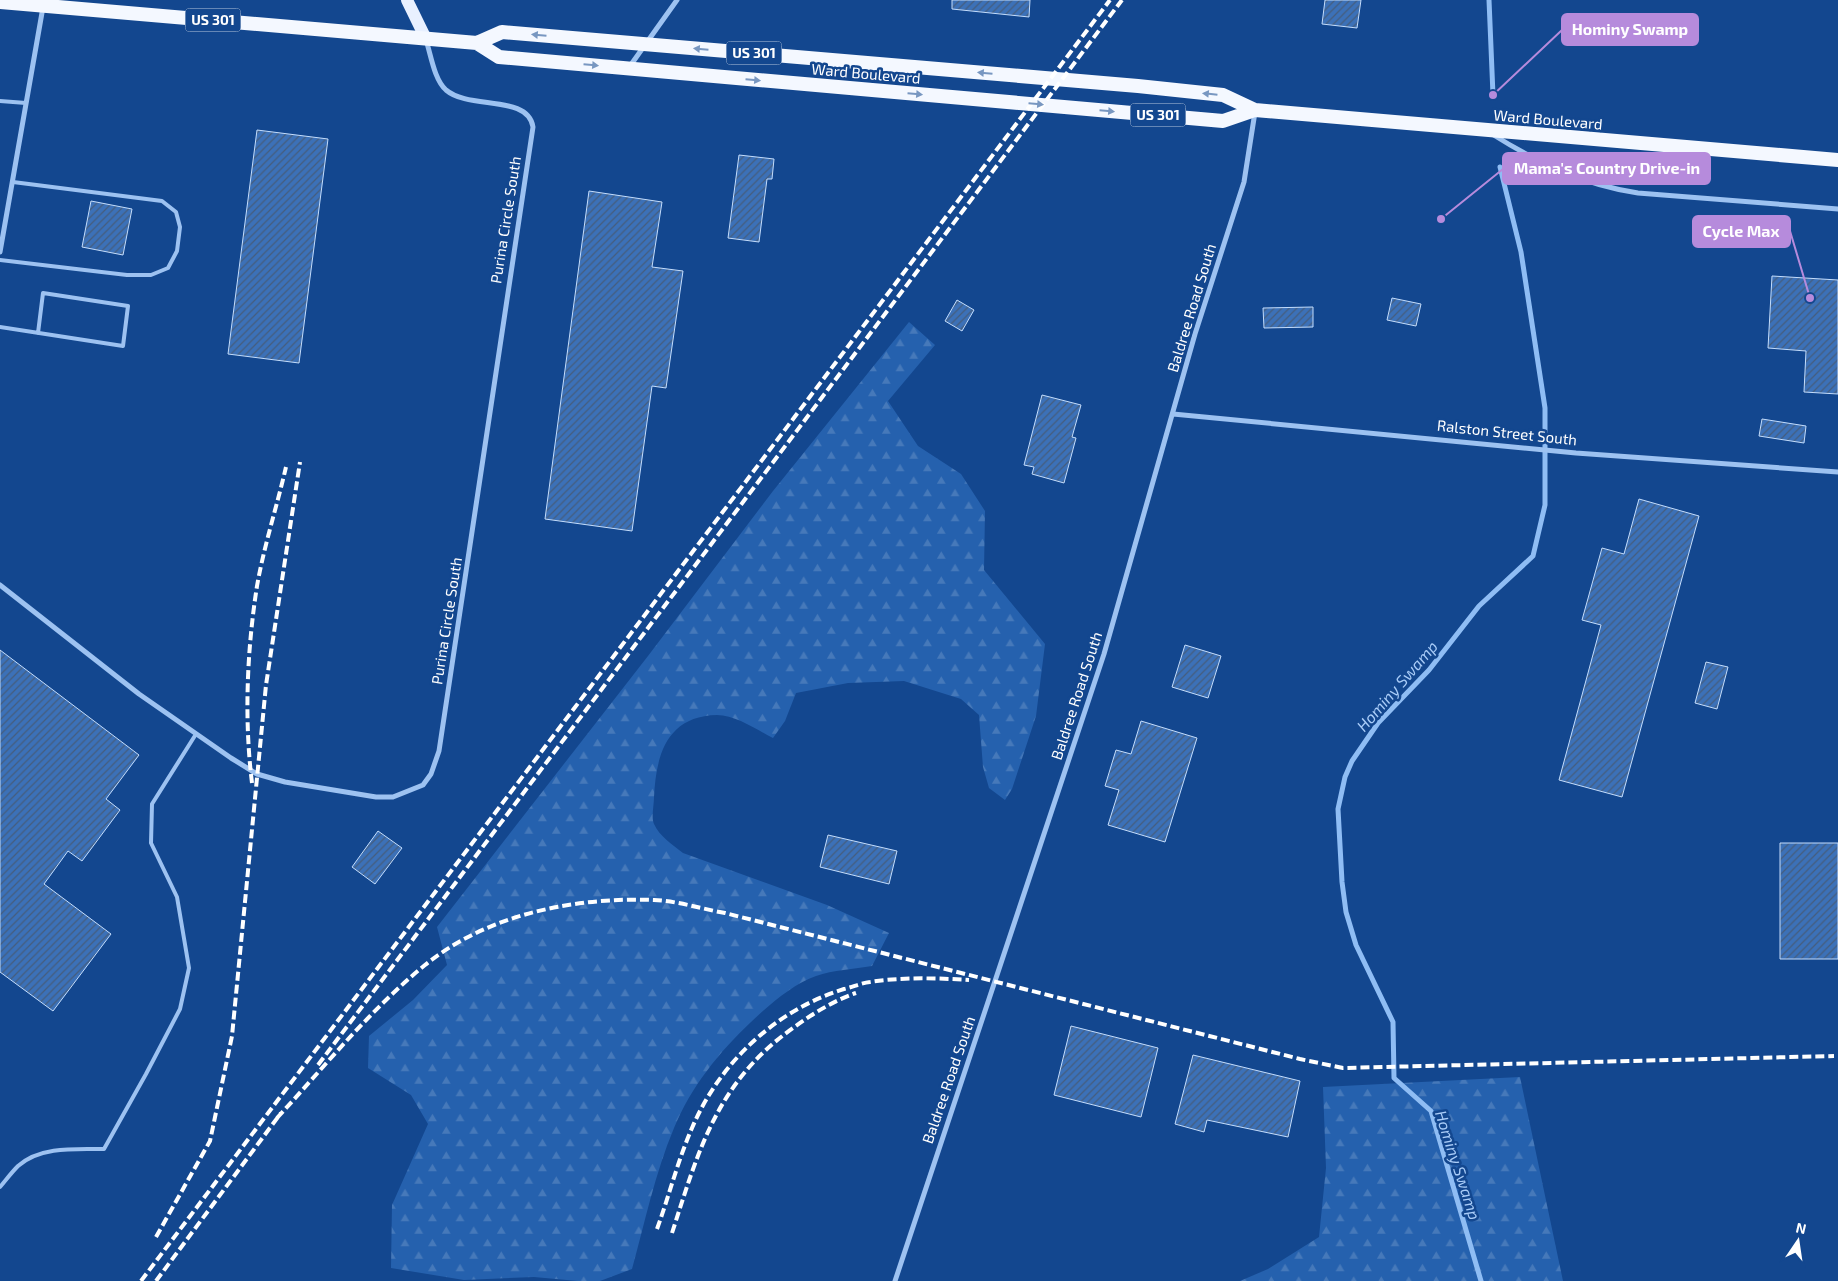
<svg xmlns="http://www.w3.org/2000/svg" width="1838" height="1281" font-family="'Exo 2',sans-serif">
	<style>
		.forest { fill: url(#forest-firs) }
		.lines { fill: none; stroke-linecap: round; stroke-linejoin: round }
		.stream { stroke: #8fbdf4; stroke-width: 5 }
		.building { fill: url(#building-hatch); stroke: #c4ddfc }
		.service { stroke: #9dc2f1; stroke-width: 4 }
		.minor { stroke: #9dc2f1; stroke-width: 5 }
		.primary { stroke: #e8f0ff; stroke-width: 12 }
		.trunk { stroke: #f4f8ff; stroke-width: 14 }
		.rail { stroke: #fff; stroke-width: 4; stroke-dasharray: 9 4; stroke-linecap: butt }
		.oneway { fill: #7897c1 }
		.labels { text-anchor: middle; stroke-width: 5; stroke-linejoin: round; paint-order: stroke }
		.shield { fill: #13478f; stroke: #b8c8dd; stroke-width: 1 }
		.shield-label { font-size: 14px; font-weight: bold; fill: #fff }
		.street-label { font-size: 15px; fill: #fff; stroke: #13478f }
		.water-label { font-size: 16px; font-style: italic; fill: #a9ccf8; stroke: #13478f }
		.leader { fill: none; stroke: #b68bdc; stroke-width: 2 }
		.callout-dot { fill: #b68bdc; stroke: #13478f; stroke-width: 2 }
		.callout { fill: #b68bdc; stroke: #b68bdc; stroke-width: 2 }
		.callout-label { font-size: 16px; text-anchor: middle; font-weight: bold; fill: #fff }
	</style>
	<defs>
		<pattern id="forest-firs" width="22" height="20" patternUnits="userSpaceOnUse" patternTransform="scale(1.25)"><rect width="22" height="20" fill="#2561ae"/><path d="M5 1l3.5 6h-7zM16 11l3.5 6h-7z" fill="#4679ba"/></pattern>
		<pattern id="building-hatch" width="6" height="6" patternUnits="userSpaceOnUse" patternTransform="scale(1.25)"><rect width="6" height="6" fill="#3c71b8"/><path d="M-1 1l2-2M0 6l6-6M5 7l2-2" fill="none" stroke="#455d7d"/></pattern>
	</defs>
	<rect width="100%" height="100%" fill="#13478f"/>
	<path class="forest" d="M909,322L935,345L888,401L918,446L961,474L985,511L984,570L1045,644L1036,716L1012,789L1005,800L989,788L983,767L979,715L961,699L904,681L848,683L796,693L785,721L773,738C757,730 736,715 717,715C667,716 656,755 654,797C654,805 651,818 654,824C659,836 673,845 683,853L827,905L889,933L872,966C854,969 833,970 816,976C793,984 769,1005 751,1022C719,1052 691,1087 674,1128C655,1173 645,1222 632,1269L600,1281H578L534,1277L464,1280L391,1268L392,1205L428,1124L411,1095L368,1068L369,1036L413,1000L447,965L437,927L648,656L773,491Z
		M1520,1077L1563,1281H1240L1268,1269L1319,1237L1326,1168L1323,1087Z"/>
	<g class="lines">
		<path class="stream" d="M1489,0L1493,95
			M1481,1281L1431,1111L1394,1078L1393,1022L1356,945L1346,912L1342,882L1338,809L1345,777L1352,761L1378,723L1429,670L1479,606L1533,556L1545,505V408L1521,252L1500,167"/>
	</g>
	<path class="building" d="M952,0H1030L1029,17L952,9Z
		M1325,0H1361L1357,28L1322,24Z
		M257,130L328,139L299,363L228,354Z
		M739,155L774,159L772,179H767L759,242L728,238Z
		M589,191L662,202L652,267L683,271L666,388L652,386L632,531L545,519Z
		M91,201L132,209L123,255L82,247Z
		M1772,276L1838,280V394L1804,392L1806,351L1768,348Z
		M1392,298L1421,304L1416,326L1387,320Z
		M957,300L974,310L962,331L945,321Z
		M1313,307V327L1264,328L1263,308Z
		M1042,395L1081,405L1072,437L1076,438L1064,483L1032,474L1034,467L1024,465Z
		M1762,419L1806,426L1804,443L1759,436Z
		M1639,499L1699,516L1622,797L1559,780L1601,625L1582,620L1602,548L1624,554Z
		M1185,645L1221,656L1208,698L1172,687Z
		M0,650L139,755L106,799L120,810L82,861L68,851L44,884L111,934L53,1011L0,972Z
		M1706,662L1728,667L1717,709L1695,703Z
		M1141,721L1197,738L1165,842L1108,825L1119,790L1105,786L1116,750L1131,754Z
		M378,831L402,848L375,884L352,867Z
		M828,835L897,851L889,884L820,867Z
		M1780,843H1838V959H1780Z
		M1071,1026L1158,1048L1141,1117L1054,1095Z
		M1193,1055L1300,1081L1288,1137L1207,1120L1204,1132L1175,1124Z"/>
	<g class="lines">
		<path class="service" d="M0,101L26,103
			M0,260L127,275H151L168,268L177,251L180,227L176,212L162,201L13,182
			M0,327L123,346L128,306L43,293L38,333
			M0,1187C6,1180 11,1173 18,1166C40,1146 76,1149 104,1149L146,1074L180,1009L189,968L177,897L151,843L152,804L196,734"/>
		<path class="minor" d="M630,66L677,0
			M1492,134C1538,163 1584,185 1638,193L1838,209
			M0,252L43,7
			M1173,414L1576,453L1838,472
			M0,585L139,694L231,758L257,774L285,782L376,797H393L423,785L431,774L439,751L533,127C528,94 469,110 446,90C434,79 431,55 426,40
			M895,1281L1104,654L1195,334L1244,182L1255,112"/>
		<path class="primary" d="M407,0L426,39"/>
		<path class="trunk" d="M0,2L477,43L499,57L1223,121L1255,110
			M477,43L502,32L1138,86L1223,95L1255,110L1838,160"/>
		<path class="rail" d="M252,783C244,719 247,650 257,586C264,546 277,506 286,467
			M318,1065L1122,0
			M277,1118C325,1066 370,1010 425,965C488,914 575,897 654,900C678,901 702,909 725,913L1300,1059L1343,1068L1834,1056
			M657,1229C669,1196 678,1160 692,1128C720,1062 776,1010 844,989C853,987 861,983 870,982C902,977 936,978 969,980
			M672,1233C699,1149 717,1082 793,1028C812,1014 833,1001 856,993
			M156,1237L210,1141L232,1036L266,685L300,462
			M141,1281L1110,0
			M156,1281L281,1113"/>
	</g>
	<defs><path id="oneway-solid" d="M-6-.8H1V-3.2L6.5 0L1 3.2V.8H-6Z" transform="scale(1.25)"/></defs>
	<g class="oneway">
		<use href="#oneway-solid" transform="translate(539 35) rotate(-175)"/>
		<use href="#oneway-solid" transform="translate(701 49) rotate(-175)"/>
		<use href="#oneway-solid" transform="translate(591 65) rotate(5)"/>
		<use href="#oneway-solid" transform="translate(985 73) rotate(-175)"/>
		<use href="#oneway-solid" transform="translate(753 80) rotate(5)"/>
		<use href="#oneway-solid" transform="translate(915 94) rotate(5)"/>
		<use href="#oneway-solid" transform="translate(1210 94) rotate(-174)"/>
		<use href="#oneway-solid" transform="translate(1036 104) rotate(5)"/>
		<use href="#oneway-solid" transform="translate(1107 111) rotate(5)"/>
	</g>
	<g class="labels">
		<g class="shield">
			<rect x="185.5" y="8.5" width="55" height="23" rx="4"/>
			<rect x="726.5" y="41.5" width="55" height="23" rx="4"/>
			<rect x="1130.5" y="103.5" width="55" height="23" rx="4"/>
		</g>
		<g class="shield-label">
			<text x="213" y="25">US 301</text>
			<text x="754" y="58">US 301</text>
			<text x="1158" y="120">US 301</text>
		</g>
		<g class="street-label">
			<text transform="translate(866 74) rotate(5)" y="5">Ward Boulevard</text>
			<text transform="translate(1548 120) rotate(5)" y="5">Ward Boulevard</text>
			<text transform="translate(506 220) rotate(-81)" y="5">Purina Circle South</text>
			<text transform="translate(1192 308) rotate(-73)" y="5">Baldree Road South</text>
			<text transform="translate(1507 433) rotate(6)" y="5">Ralston Street South</text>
			<text transform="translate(447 621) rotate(-81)" y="5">Purina Circle South</text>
			<text transform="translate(1077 696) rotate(-72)" y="5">Baldree Road South</text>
			<text transform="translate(949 1080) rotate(-71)" y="5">Baldree Road South</text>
		</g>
		<g class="water-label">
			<text transform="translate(1397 686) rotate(-49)" y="6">Hominy Swamp</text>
			<text transform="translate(1458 1165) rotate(72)" y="6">Hominy Swamp</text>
		</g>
	</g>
	<path class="leader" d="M1493 95L1562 30M1441 219L1503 169M1810 298L1790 231"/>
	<g class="callout-dot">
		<circle cx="1493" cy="95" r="5"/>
		<circle cx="1441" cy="219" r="5"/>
		<circle cx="1810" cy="298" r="5"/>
	</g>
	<g class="callout">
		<rect x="1562" y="14" width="136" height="31" rx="5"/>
		<rect x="1503" y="153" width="207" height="31" rx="5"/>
		<rect x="1693" y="216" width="97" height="31" rx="5"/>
	</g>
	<g class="callout-label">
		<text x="1630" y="35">Hominy Swamp</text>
		<text x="1607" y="174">Mama's Country Drive-in</text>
		<text x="1741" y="237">Cycle Max</text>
	</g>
	<g transform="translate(1798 1241) rotate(13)" stroke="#13478f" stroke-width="4" paint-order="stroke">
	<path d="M0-4L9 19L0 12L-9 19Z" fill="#ffffff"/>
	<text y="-8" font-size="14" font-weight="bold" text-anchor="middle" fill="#ffffff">N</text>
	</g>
</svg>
